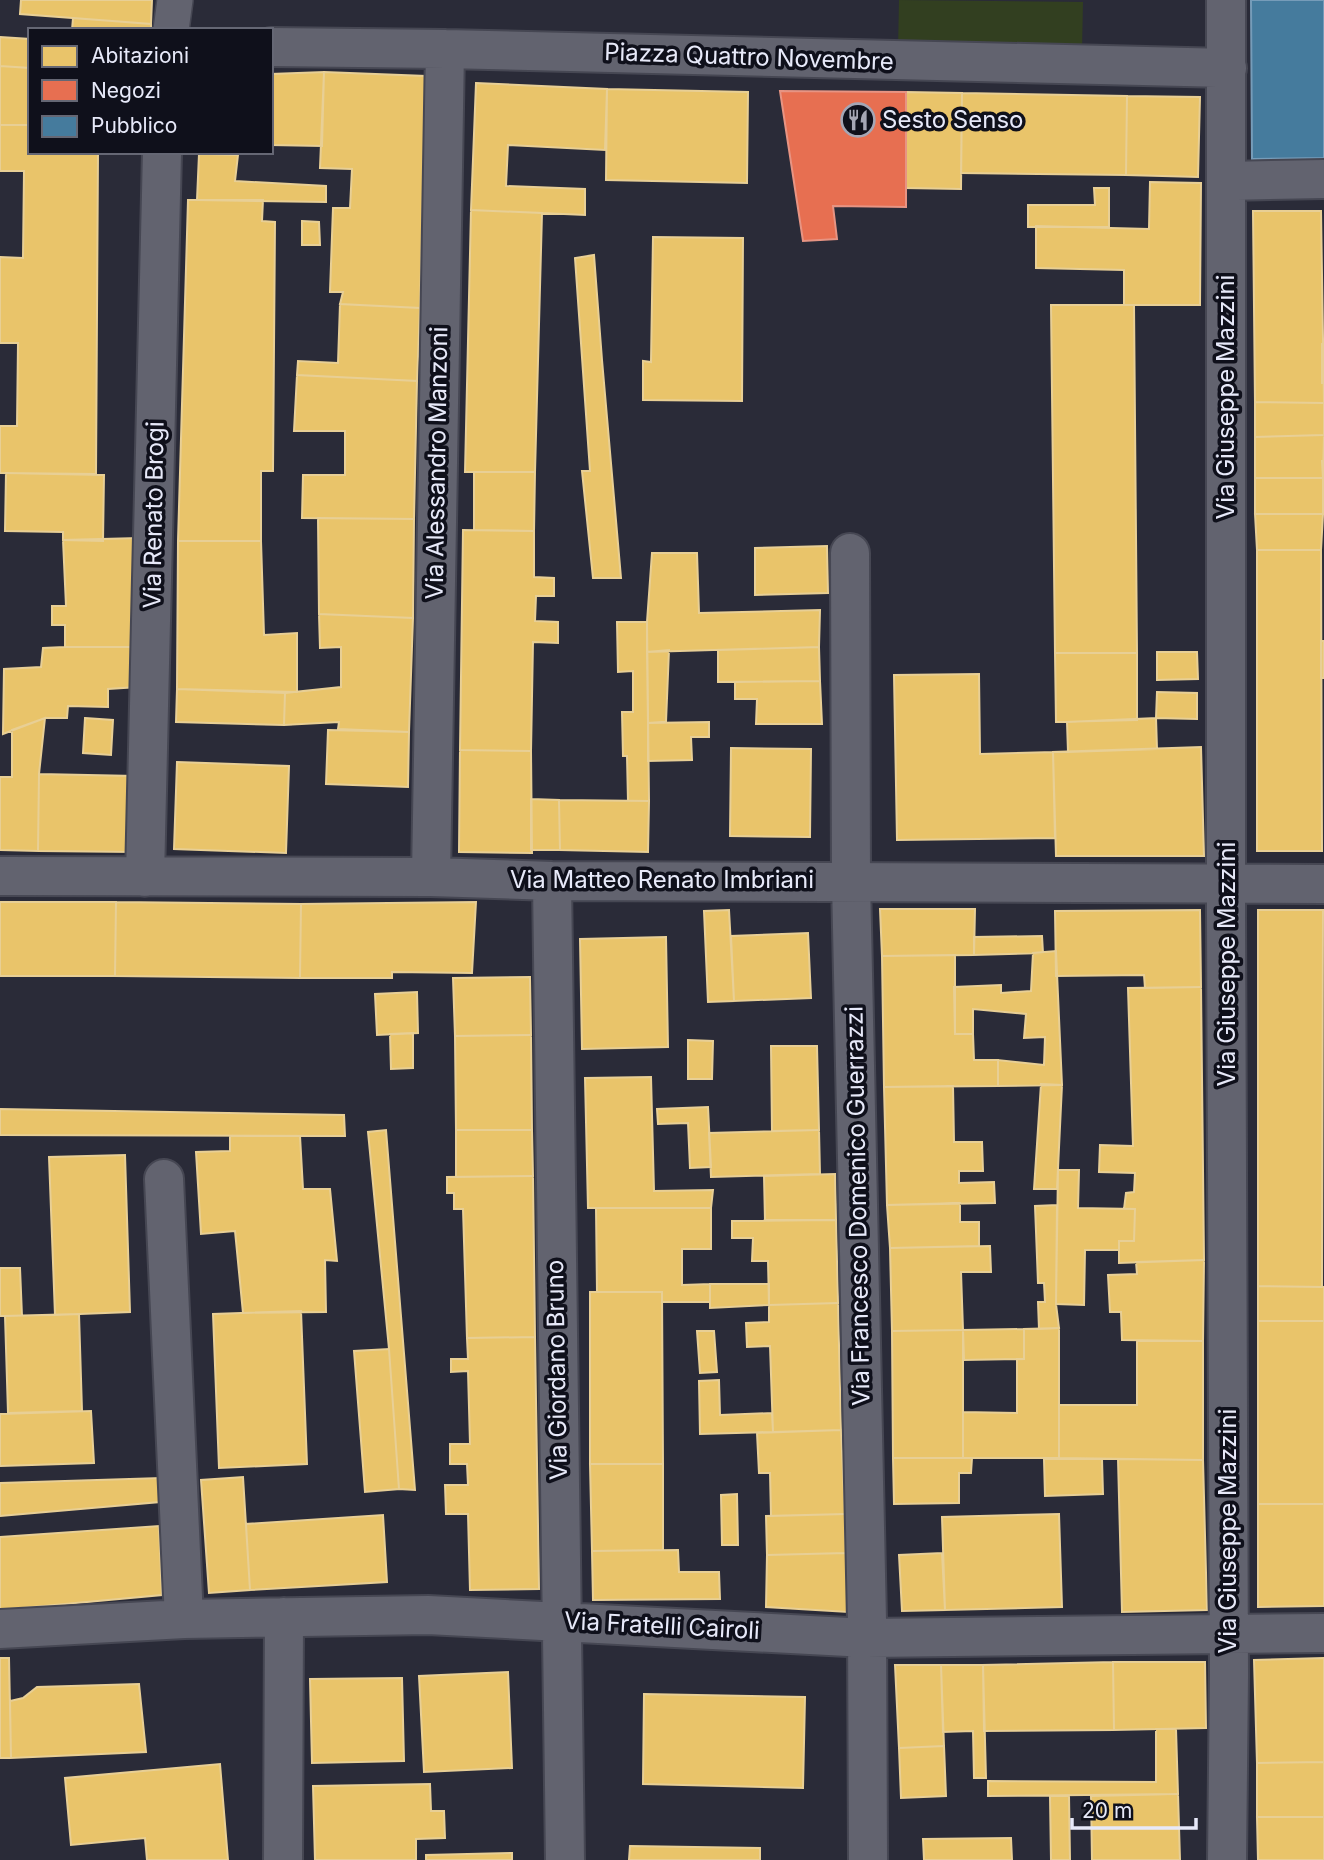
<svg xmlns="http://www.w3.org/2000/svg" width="1324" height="1860" font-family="Inter,sans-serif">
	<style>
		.green { fill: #323f20 }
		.homes { fill: #e9c46a; stroke: #e8cf95; stroke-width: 2 }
		.shops { fill: #e76f51; stroke: #e79483; stroke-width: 2 }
		.public { fill: #457b9d; stroke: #769cb9; stroke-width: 2 }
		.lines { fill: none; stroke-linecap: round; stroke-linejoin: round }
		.pedestrian-casing { stroke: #464753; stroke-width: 38 }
		.minor-casing { stroke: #464753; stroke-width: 42 }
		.pedestrian { stroke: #62636f; stroke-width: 35 }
		.minor { stroke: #62636f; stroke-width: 38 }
		.labels { text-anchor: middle; stroke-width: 7; stroke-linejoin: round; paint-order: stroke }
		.street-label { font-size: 24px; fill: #e7e9f9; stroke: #0f101b }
		.poi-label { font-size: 24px; fill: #e7e9f9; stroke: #0f101b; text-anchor: start }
	</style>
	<rect width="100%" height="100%" fill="#2a2b38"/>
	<path class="green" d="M899,0L1083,2L1082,52L898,49Z"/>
	<path class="homes" d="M21,0H152L151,24L20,14Z
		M73,18L151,24V30H72Z
		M0,37L30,39V68L0,66Z
		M0,66L30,68V125H0Z
		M324,72L426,76L420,308L340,304L343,292H330L333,208H350L352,169L320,168Z
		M324,72L322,146L271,145V74Z
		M476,83L607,89L605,150L508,145L506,186L585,189V215L471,210Z
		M607,89L748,92L747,183L606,180Z
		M906,92L962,93L961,189L905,188Z
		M962,93L1127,96L1126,175L961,173Z
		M1127,96L1200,97L1198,177L1126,175Z
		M0,125H30V152H98L96,474L0,473V426H17L18,343H0V257L23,258L24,171H0Z
		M199,154L238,155L235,181L326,186V202L197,200Z
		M1150,182L1201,183L1200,305H1124V270L1036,268V226L1149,229Z
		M1094,188H1109V227H1028V205H1095Z
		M188,200H263L262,221L275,222L273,471H261V541H178Z
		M471,210L542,213L535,472H465Z
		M1253,211H1321L1324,403L1255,402Z
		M302,221L319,222L320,245H302Z
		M653,237L743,238L742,401L643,400V361L651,362Z
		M594,255L602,360L621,578H593L582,471H590L575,258Z
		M340,304L420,308L417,381L297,375L298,361L338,363Z
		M1051,305H1134L1137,653H1055Z
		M1322,344H1324V383H1322Z
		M297,375L417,381L414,519L302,518L303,475H345V431H294Z
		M1255,402L1324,403V435L1255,437Z
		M1324,435L1323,478H1255V437Z
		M1322,461H1324L1323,514V478Z
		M474,472H535L534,531L474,530Z
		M6,473L104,475L103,541L63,540V532L5,531Z
		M1255,478H1323V514H1255Z
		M1255,514H1323L1321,550H1257Z
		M318,518L414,519L413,618L319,614Z
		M463,530L534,531V577L554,578V596H536L535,621L558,622V643L533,642L531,751L460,750Z
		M139,538V647H65V625H52V606H66L63,540Z
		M178,541H261L264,635L297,633V692L177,689Z
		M827,546L828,593L755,595V548Z
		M1257,550H1321L1322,851H1257Z
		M652,553H697L699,613L820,610L819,647L647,652V622Z
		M319,614L413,618L409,732L338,729L339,722L284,725L285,693L341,687V647L320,648Z
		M617,622H647L649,801H628L627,756H623L622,712H633V671L618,672Z
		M1321,641H1324V678H1321Z
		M65,647H139L138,687L108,689V707L68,706L67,718H45L3,734L4,669L41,667L43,648Z
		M819,647L820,681L718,682V650Z
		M669,650L666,722L648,723L647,652Z
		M1157,652H1197L1198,679L1157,680Z
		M1055,653H1137V720L1056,722Z
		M979,674L980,754L1053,752L1055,838L897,840L894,675Z
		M820,681L822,724H756L757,699H735V682Z
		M177,689L285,693L284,725L176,722Z
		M1157,692L1197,693V719L1156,718Z
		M45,718L39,774L38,851L0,850V777H12V730Z
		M85,718L113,720L111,755L83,753Z
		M1156,718L1157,749L1068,752L1067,722Z
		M709,722V737H691L692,760L648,761V723Z
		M328,730L409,732L408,787L326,784Z
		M1201,747L1204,856H1056L1053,752Z
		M731,748L811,749L810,837L730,836Z
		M460,750L531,751L532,853L459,852Z
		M177,762L289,766L286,853L174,849Z
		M39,774L136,776L135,852L38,851Z
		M531,799L559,800L560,850H531Z
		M559,800L649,801L648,852L560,850Z
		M0,902H116L115,976H0Z
		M116,902L301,904L300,978L115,976Z
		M476,902L472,973L392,972V978H300L301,904Z
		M880,909H975L974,955L882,956Z
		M729,910L734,1001L708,1002L704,911Z
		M1200,910L1201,987L1145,988L1144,975L1056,976L1055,911Z
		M1258,910H1323L1322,1287L1258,1286Z
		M808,933L811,998L734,1001L731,936Z
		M1042,936L1043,953L974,955V937Z
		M666,937L668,1047L582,1049L580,939Z
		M1056,951L1062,1085L998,1086V1060L1044,1065L1045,1037L1024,1038L1026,1014L973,1009V1034H955L954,987L1001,985V993L1031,991L1033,953Z
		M955,955V1034H973L974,1060H998V1086L884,1087L882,956Z
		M530,977L531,1035L455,1036L453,978Z
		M1201,987L1204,1260L1119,1263V1241H1134L1135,1209H1124L1126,1193L1134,1192L1135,1173L1099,1172L1100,1145L1133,1146L1128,988Z
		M417,992L418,1033L377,1035L375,994Z
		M413,1033V1068L391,1069L390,1034Z
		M531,1035L532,1130H456L455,1036Z
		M688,1040L713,1041L712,1079H688Z
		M771,1046H817L819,1130L772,1131Z
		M651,1077L654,1191L713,1190L711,1208H588L585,1078Z
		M1041,1084L1062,1085L1057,1189H1034Z
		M953,1086L954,1142H982L983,1171H959V1183L994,1182L995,1203L887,1205L884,1087Z
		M708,1107L711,1167L690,1168L688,1123L658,1124L657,1109Z
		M0,1109L344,1115L345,1136L0,1135Z
		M386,1130L415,1490L399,1489L389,1349L368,1132Z
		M456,1130H532L533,1176L456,1177Z
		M819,1130L820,1174L711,1177L709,1133Z
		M230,1136H300L303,1189H330L337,1261L325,1260L326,1312L243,1313L235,1231L201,1234L196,1152L230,1151Z
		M125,1155L130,1312L55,1315L49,1157Z
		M1058,1170H1079L1078,1208L1135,1209L1134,1241H1119V1250H1085L1084,1305L1056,1304Z
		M835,1174L836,1220H765L764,1176Z
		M533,1176L535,1337L467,1338L463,1209H454V1193H447V1177Z
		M960,1203V1222H979V1246L890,1248L887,1205Z
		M1057,1205L1056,1304L1059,1328L1039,1329L1038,1302H1045L1044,1283H1038L1035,1206Z
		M596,1208H711V1249H682V1285L710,1284V1302H662V1292H597Z
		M836,1220L838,1303L769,1305L768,1261H752L753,1238H732V1221Z
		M990,1246L991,1272H961L963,1330L892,1331L890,1248Z
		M1204,1260L1203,1341L1122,1340L1121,1312H1110L1108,1275L1137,1274L1136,1262Z
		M0,1268H20L22,1316H0Z
		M710,1284H769V1305L710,1308Z
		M1258,1286L1324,1287V1321H1258Z
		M590,1292H662L663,1464H590Z
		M838,1303L841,1430L773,1432L770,1346L747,1347L746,1323L769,1322V1305Z
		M301,1311L307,1464L219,1468L213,1314Z
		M79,1314L82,1411L8,1413L5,1316Z
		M1258,1321H1324V1504H1258Z
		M1059,1328V1458H963V1412L1017,1413V1359H1024V1329Z
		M1024,1329V1359L964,1360L963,1330Z
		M963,1330V1458H893L892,1331Z
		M697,1331H714L717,1372L700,1373Z
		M535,1337L539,1589L470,1590L468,1514H446L445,1485H468L467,1464H450V1444H470L468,1371L451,1372V1359H468L467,1338Z
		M1137,1341H1203V1460L1059,1458V1405H1137Z
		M389,1349L399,1489L365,1492L354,1351Z
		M719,1380L720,1415L772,1413L773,1432L700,1434L699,1381Z
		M91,1411L94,1463L0,1466V1414Z
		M841,1430L845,1514L771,1516L770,1473H759L757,1433Z
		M893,1458H972L971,1473H959V1503L894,1504Z
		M1044,1459H1102L1103,1494L1045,1496Z
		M1118,1459L1203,1460L1207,1610L1122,1612Z
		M590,1464H663V1550L592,1551Z
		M243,1477L250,1590L209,1593L201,1480Z
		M161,1478L160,1502L0,1516V1483Z
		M737,1494L738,1545H722L721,1495Z
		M1258,1504H1324V1606L1258,1607Z
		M845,1514L846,1553L767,1555L766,1516Z
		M1059,1514L1062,1607L945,1610L942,1517Z
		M383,1515L387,1582L250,1590L246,1524Z
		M159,1526L162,1595L0,1610V1537Z
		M678,1550L679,1572H719L720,1599L593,1600L592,1551Z
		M846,1553L848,1612L766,1607L767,1555Z
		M942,1553L945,1610L902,1611L899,1555Z
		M0,1658H9L11,1758H0Z
		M1324,1658V1762L1257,1763L1254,1660Z
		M1113,1662L1114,1730L984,1731L983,1665Z
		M1113,1662H1205L1206,1728L1114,1730Z
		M895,1665H941L944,1746L899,1748Z
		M941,1665H983L986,1778H974L973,1731L943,1732Z
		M508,1672L512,1768L424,1772L419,1676Z
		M402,1678L404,1761L312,1763L310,1679Z
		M139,1684L146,1752L11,1758L10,1701L23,1698L37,1687Z
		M644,1694L805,1697L803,1788L643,1784Z
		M1156,1729H1176L1178,1794L988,1796V1781L1156,1782Z
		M944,1746L946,1796L901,1798L899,1748Z
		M1324,1762V1817H1257V1763Z
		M220,1764L228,1860H147L145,1838L71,1845L65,1778Z
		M430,1784L431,1811H444L445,1838L416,1839V1860H315L313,1786Z
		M1178,1794L1180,1860H1092L1091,1796Z
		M1050,1796H1069L1070,1860H1051Z
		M1257,1817H1324V1860H1258Z
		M1011,1838L1012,1860H924L923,1839Z
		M630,1846L760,1848V1860H629Z
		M512,1853V1860H426V1855Z"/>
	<path class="shops" d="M780,91L906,92V207L833,206L837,239L803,241Z"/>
	<path class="public" d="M1251,0H1324V158L1252,159Z"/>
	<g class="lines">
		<defs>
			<path id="pedestrian" d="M171,30L175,0"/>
			<path id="minor" d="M1226,0V916L1229,1675L1227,1860
				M271,47L445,49L1227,68
				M1226,181L1324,179
				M850,553L851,881L867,1620L868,1860
				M0,876L431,877L552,881L1324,884
				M145,877L162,152
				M431,877L445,49
				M552,881L565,1860
				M164,1179L184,1619
				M0,1629L184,1619L428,1615L867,1638L1324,1633
				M283,1860L284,1617"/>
		</defs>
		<use href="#pedestrian" class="pedestrian-casing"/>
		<use href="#minor" class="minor-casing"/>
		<use href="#pedestrian" class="pedestrian"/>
		<use href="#minor" class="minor"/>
	</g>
	<defs>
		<symbol id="restaurant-ring" viewBox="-11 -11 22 22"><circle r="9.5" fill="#0f101b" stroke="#a5a6b5" stroke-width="1.5"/><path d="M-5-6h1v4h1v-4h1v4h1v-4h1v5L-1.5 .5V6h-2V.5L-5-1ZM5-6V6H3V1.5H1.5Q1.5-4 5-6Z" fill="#a5a6b5"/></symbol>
	</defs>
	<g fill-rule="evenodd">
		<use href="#restaurant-ring" x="839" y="101" width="38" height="38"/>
	</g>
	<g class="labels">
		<g class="street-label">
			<text transform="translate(749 57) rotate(2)" y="8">Piazza Quattro Novembre</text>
			<text transform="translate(1226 397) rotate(-90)" y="8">Via Giuseppe Mazzini</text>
			<text transform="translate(437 463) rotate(-89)" y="8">Via Alessandro Manzoni</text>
			<text transform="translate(154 515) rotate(-89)" y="8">Via Renato Brogi</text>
			<text x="662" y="888">Via Matteo Renato Imbriani</text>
			<text transform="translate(1227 964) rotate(-90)" y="8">Via Giuseppe Mazzini</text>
			<text transform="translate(858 1206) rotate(-91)" y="8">Via Francesco Domenico Guerrazzi</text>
			<text transform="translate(557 1370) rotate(-91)" y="8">Via Giordano Bruno</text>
			<text transform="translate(1228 1531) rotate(-90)" y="8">Via Giuseppe Mazzini</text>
			<text transform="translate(662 1626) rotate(3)" y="8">Via Fratelli Cairoli</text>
		</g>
		<g class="poi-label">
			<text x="882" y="128">Sesto Senso</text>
		</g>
	</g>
	<rect x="28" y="28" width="245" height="126" fill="#0f101b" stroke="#656774" stroke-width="2"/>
	<rect x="42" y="46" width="35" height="21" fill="#e9c46a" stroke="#656774" stroke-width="2"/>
	<text x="91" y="63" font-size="21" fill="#e7e9f9">Abitazioni</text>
	<rect x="42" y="80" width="35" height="21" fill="#e76f51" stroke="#656774" stroke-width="2"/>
	<text x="91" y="98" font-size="21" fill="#e7e9f9">Negozi</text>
	<rect x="42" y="116" width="35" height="21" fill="#457b9d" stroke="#656774" stroke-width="2"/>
	<text x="91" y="133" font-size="21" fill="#e7e9f9">Pubblico</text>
	<path d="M1072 1818v10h124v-10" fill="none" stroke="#e7e9f9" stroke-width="3.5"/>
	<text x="1082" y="1818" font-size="21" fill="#e7e9f9" stroke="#0f101b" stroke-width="5" paint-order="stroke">20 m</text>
</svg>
